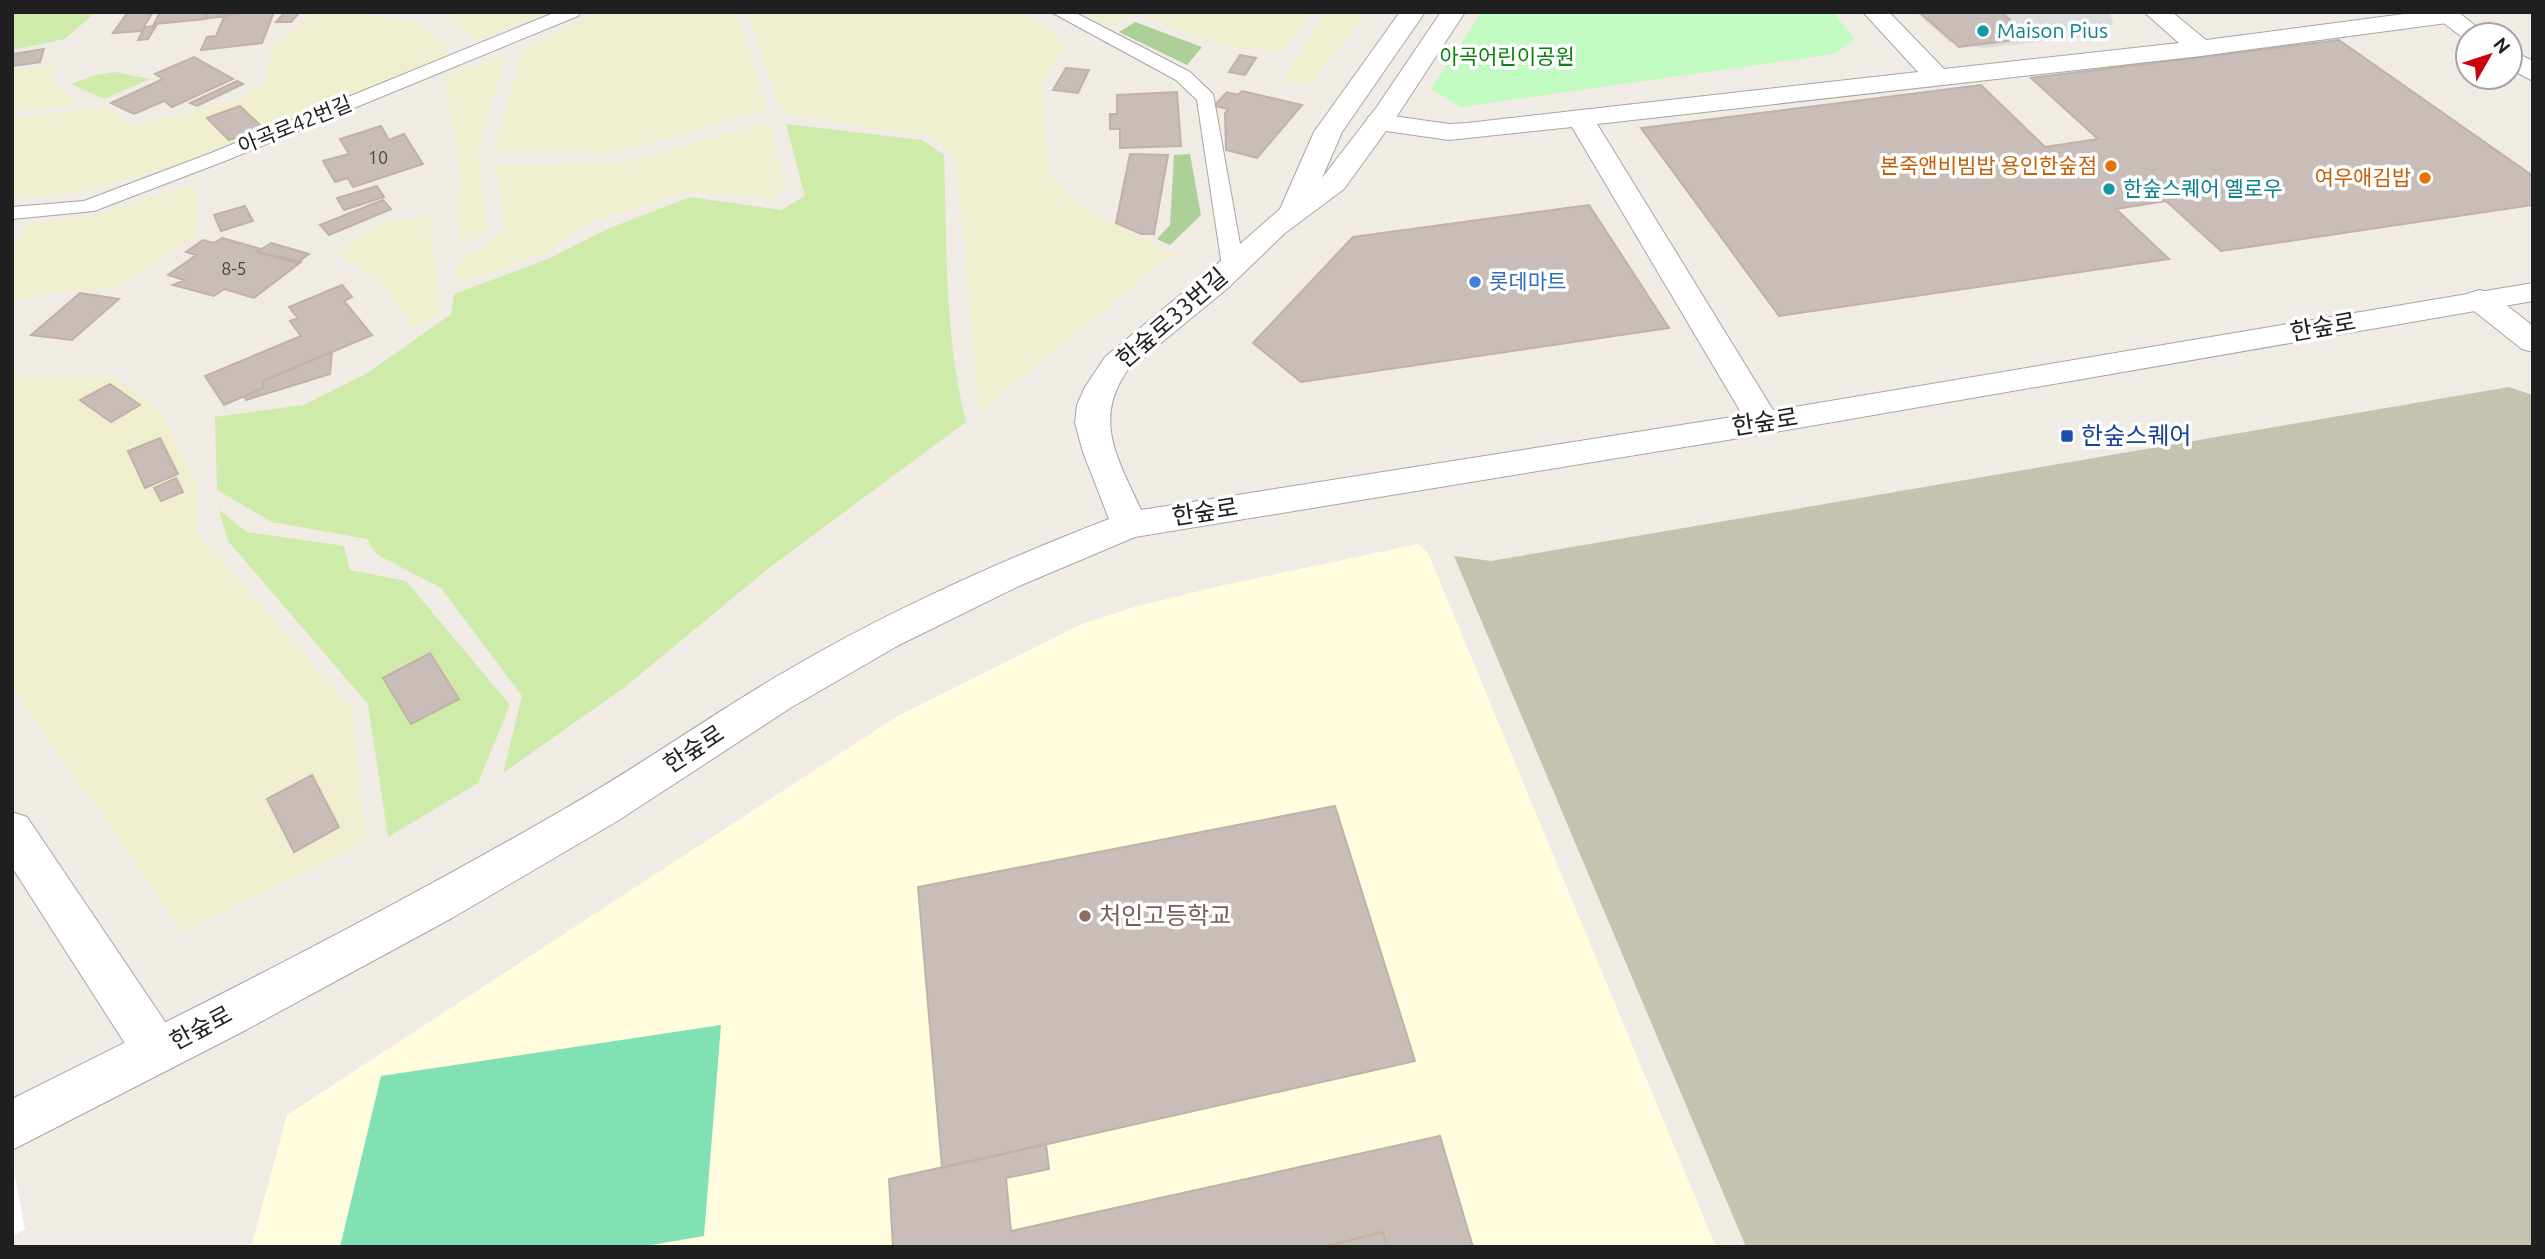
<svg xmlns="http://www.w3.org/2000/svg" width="2545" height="1259" font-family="Ubuntu,'Noto Sans KR',sans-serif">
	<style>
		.residential { fill: #dddcdc }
		.education { fill: #fffdde }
		.construction { fill: #c5c3b0 }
		.farmland { fill: #efefcf }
		.grass { fill: #ceeba9 }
		.forest { fill: #acd098 }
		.park { fill: #c1fbc1 }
		.pitch { fill: #81e1b5 }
		.pier { fill: #fff }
		.building { fill: #c8bdb8; stroke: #c2b1a6; stroke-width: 2 }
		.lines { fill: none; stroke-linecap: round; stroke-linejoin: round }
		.service-casing { stroke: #a6a6a6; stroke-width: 2 }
		.minor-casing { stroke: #a6a6a6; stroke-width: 2 }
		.tertiary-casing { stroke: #a6a6a6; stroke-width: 2 }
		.service { fill: #fff; fill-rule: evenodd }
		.minor { fill: #fff; fill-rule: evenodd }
		.tertiary { fill: #fff; fill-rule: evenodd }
		.culture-dot { fill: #0f9aa8; stroke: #fff; stroke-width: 2.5 }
		.food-dot { fill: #e8710a; stroke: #fff; stroke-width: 2.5 }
		.shop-dot { fill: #3f7fe0; stroke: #fff; stroke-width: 2.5 }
		.transit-dot { fill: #1a4fb4; stroke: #fff; stroke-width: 2.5 }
		.education-dot { fill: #8d6e63; stroke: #fff; stroke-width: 2.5 }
		.labels { text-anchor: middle; stroke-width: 7; stroke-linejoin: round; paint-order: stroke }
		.far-number-label { font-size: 18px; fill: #494645 }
		.far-culture-label { font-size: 21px; fill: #0d838f; stroke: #fff; text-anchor: start }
		.far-park-label { font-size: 21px; fill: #09810b; stroke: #fff }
		.far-street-label { font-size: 21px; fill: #1f1f1f; stroke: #fff }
		.far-food-label { font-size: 21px; fill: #c56008; stroke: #fff; text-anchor: end }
		.far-shop-label { font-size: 21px; fill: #366cbe; stroke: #fff; text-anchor: start }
		.street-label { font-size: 24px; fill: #1f1f1f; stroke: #fff }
		.transit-label { font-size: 24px; fill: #164399; stroke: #fff; text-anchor: start }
		.education-label { font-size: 24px; fill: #785e54; stroke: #fff; text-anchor: start }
	</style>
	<rect width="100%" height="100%" fill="#f0ebe5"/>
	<path class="residential" d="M1916,12H2110L2113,23L2107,32L2097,35L1983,48L1949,42Z"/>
	<path class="education" d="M1418,544L1428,553L1716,1247H251L287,1115L896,717L1079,625L1134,607L1215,587Z"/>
	<path class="construction" d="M2509,387L2533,395V1247H1746L1454,556L1491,561Z"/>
	<path class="farmland" d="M340,12L416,22L446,46L448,54L234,147L81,192L12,199V119L102,107L137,125L243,99L266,79L272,48L313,13Z
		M461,12H546L476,42L451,17Z
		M597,12H737L767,109L615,153L502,152L495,144L523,51Z
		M748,12H1022L1045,24L1066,44L1039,92L1043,97L1044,141L1052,179L1082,208L1173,254L979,412L956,157L931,137L789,115L778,106Z
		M1078,12H1135L1114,27Z
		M1151,12H1311L1281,53L1217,44L1145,17Z
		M1324,12H1366L1311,85L1283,81Z
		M505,56L478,150L487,231L461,246L454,200L462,183L444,75Z
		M57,63L49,80L78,103L12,112V71Z
		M769,122L785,187L773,199L690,192L587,223L546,253L461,284L455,264L505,231L496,165L624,163Z
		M195,185L198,234L119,288L68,291L12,301V254L26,224L94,215Z
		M429,215L441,314L408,331V320L378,279L337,252L380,224Z
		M12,375L112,377L155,406L168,424L198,486L197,533L352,709L366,842L183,932L12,687Z"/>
	<path class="grass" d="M12,12H96L65,39L12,50Z
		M115,72L150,79L104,99L71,84L96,75Z
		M786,124L922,140L944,155C947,244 944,336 966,422L770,567L625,687L503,773L522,696L441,588L376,554L367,539L272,522L217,490L215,417L303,405L369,372L451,314L454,294L548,259L605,230L690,197L781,210L805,196Z
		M219,510L247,532L344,546L350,570L406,581L510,705L478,783L388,837L368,704L228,541Z"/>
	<path class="forest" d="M1135,22L1202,47L1187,65L1119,32Z
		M1190,154L1201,215L1170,245L1157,239L1170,225L1174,155Z"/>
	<path class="park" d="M1482,12H1833L1855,39L1835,54L1461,107L1431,89Z"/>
	<path class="pitch" d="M721,1025L704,1236L640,1247H340L381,1076Z"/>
	<path class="pier" d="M12,1161L25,1229L12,1236Z"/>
	<path class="building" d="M128,12H153L141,31L113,33Z
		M160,12H209L205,19L154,24Z
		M209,12H248L205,19Z
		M248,12H274L262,43L201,50L207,37L216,36L225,15Z
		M285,12L299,13L291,22H276Z
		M1919,12H2001L2031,38L1959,47Z
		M156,26L148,39L138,40L145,27Z
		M2339,40L2533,176V205L2221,251L2166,201L2116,209L2169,259L1779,316L1641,128L1981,85L2045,147L2098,139L2031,78Z
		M44,49L40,62L12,66V54Z
		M1240,55L1256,58L1245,75L1229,72Z
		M194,57L233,79L172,107L164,101L134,114L111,103L163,79L155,74Z
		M1066,68L1089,70L1078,93L1053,90Z
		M237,81L243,84L197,106L190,103Z
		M1242,91L1302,105L1257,158L1226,150L1225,113L1228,109L1214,106L1227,92L1238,95Z
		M1177,92L1181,146L1120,148V129H1110V114H1117V95Z
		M240,106L263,128L229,140L207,118Z
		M381,126L389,140L404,134L423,164L353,187L348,178L335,182L323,161L349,154L340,139Z
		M1130,154L1168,155L1154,234H1141L1116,223Z
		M377,186L384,197L344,210L337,198Z
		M383,200L391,209L329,235L320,225Z
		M1589,205L1669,328L1301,382L1253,343L1353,237Z
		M245,206L253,221L221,231L214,215Z
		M222,238L261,249L257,252L301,262L254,298L224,289L214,296L173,285L184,280L168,275L196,255L186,252L203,240L214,243Z
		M271,243L309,254L297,263L257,252Z
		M342,285L352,297L344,301L372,335L263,381V388L224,405L205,376L301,336L290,321L298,318L289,307Z
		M80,293L119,299L72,340L31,335Z
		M332,352L330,374L246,400L245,396L263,388V381Z
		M110,384L140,405L111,422L80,400Z
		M160,438L178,474L145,488L128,451Z
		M176,478L183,492L161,501L154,488Z
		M430,653L459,699L411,724L383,678Z
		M312,775L339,827L294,852L267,799Z
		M1335,806L1415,1061L942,1168L918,887Z
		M1440,1136L1473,1247H1387L1383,1232L1322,1247H893L889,1179L1046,1144L1049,1169L1006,1178L1011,1231Z
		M1383,1232L1387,1247H1322Z"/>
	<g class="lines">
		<defs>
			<path id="service" d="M556,12H581L578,16L225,161L94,211L12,219V207L84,201L211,153Z
				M1051,12H1074L1190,72L1213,94L1244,266L1241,271H1225L1222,266L1197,100L1176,80Z"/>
			<path id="minor" d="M1863,12H1889L1944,69L2179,43L2144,12H2172L2206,40L2419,12H2457L2459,16L2456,21L2447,23L2201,56L1597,124L1781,423L1776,431L1764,434L1752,431L1572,127L1449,140L1379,130L1369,128L1366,122L1369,116L1379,114L1449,124L1467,123L1918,72Z
				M2480,290L2491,293L2533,326V352L2522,349L2469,307L2465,300L2469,293Z
				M12,812L27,817L174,1035L181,1051L174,1067L157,1074L140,1067L12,867Z"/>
			<path id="tertiary" d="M1400,12H1425L1342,132L1322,178L1376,108L1441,12H1465L1399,113L1344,189L1285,233L1229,287L1127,371C1092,421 1119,461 1141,510L1764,412L2533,283V301L1764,434L1135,537L1019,586L899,645L792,707L619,820L452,918L242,1032L12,1150V1099C197,1007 381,915 559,812C639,767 713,713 793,667C893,609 1000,561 1109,519L1083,452L1075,423L1077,405L1085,387L1105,357L1207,273L1280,209L1314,132Z
				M2429,12H2458L2487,35H2468L2466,40Z
				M2510,50L2533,61V81L2510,69Z"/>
		</defs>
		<use href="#service" class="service-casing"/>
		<use href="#minor" class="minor-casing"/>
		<use href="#tertiary" class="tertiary-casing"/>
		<use href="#service" class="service"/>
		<use href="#minor" class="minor"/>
		<use href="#tertiary" class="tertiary"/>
	</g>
	<g class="culture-dot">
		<circle cx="1983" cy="31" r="7"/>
		<circle cx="2109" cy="189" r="7"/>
	</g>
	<g class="food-dot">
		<circle cx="2111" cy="166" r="7"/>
		<circle cx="2425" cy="178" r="7"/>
	</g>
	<circle class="shop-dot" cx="1475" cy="282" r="7"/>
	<rect class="transit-dot" x="2060" y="429" width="14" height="14" rx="3.5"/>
	<circle class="education-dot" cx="1085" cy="916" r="7"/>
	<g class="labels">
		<g class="far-number-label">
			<text x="378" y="164">10</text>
			<text x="234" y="275">8-5</text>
		</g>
		<g class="far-culture-label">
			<text x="1997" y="38">Maison Pius</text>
			<text x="2123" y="196">한숲스퀘어 옐로우</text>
		</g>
		<g class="far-park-label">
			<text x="1507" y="64">아곡어린이공원</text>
		</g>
		<g class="far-street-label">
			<text transform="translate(295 125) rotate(-22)" y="7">아곡로42번길</text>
		</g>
		<g class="far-food-label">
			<text x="2097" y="173">본죽앤비빔밥 용인한숲점</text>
			<text x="2411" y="185">여우애김밥</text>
		</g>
		<g class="far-shop-label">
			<text x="1489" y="289">롯데마트</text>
		</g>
		<g class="street-label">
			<text transform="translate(1172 318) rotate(-41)" y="8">한숲로33번길</text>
			<text transform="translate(2323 327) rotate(-10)" y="8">한숲로</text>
			<text transform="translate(1765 422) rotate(-9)" y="8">한숲로</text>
			<text transform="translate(1205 512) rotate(-9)" y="8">한숲로</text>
			<text transform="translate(694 749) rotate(-33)" y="8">한숲로</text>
			<text transform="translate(201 1028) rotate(-28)" y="8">한숲로</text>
		</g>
		<g class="transit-label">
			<text x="2081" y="444">한숲스퀘어</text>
		</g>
		<g class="education-label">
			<text x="1099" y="924">처인고등학교</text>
		</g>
	</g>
	<rect width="2545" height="1259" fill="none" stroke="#1f1f1f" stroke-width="28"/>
	<g transform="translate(2489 56) rotate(51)"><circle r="33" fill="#ffffff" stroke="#a5a5a5" stroke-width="2"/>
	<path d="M0-5L12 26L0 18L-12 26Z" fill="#cd000e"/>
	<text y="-10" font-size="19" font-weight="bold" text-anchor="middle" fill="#1f1f1f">N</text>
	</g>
</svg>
